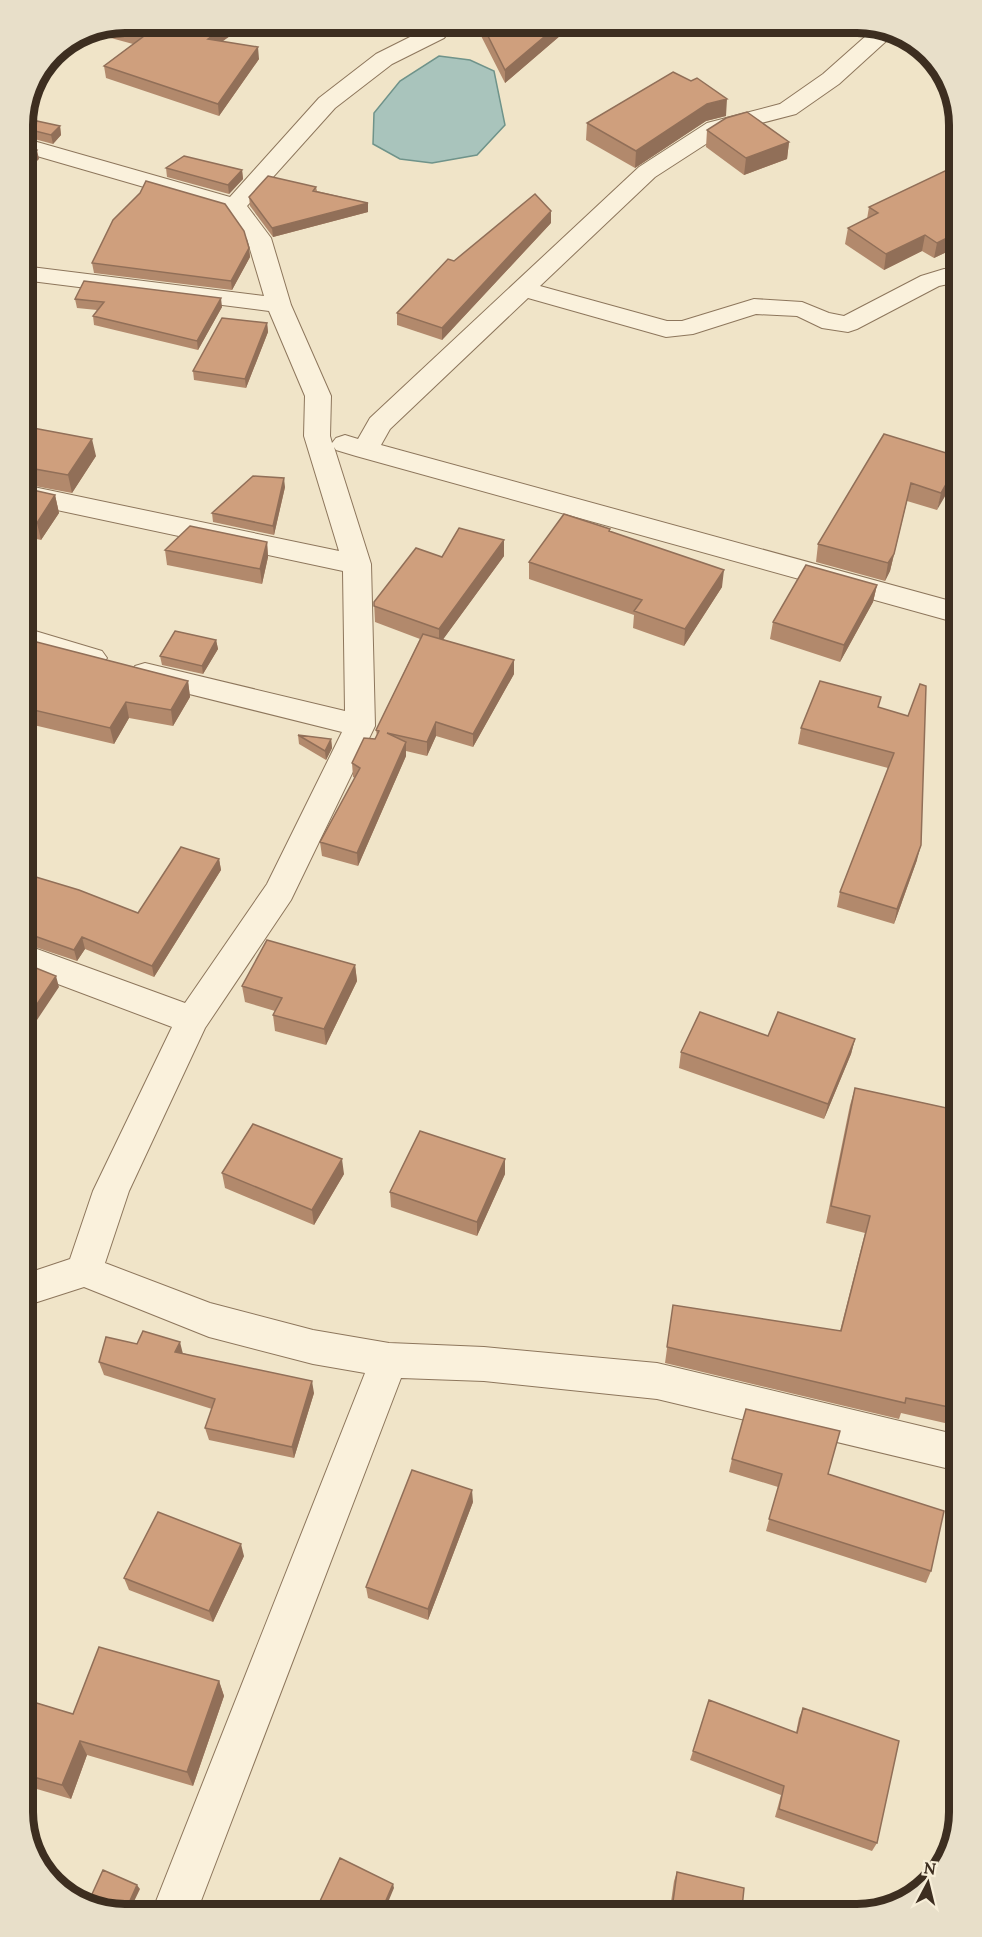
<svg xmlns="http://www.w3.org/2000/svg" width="982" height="1937" font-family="Lora,serif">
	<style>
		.water { fill: #a9c4bc; stroke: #6f938a; stroke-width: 1.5 }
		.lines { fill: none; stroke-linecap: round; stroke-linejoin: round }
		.minor-casing { stroke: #8d765c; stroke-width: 2 }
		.minor { fill: #faf1dc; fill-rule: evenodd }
		.wall { fill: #b2896c }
		.shaded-wall { fill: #916f58 }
		.building { fill: #cf9f7d; stroke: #916f58; stroke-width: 1.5 }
		.rim { fill: none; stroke: #3d2e20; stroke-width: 8 }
	</style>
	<rect width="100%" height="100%" fill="#f0e4c8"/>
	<path class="water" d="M439,56L470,60L494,71L505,125L477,155L432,163L400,159L373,144L374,113L400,81Z"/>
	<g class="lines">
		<defs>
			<path id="minor" d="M430,27H453L444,38L392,64L335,108L247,206L271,238L291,305L331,396L330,436L332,443L336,438L345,435L358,439L370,418L639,167L707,123L780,104L823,74L876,27L894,34L839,84L796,114L723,133L655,177L540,286L667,321H682L754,299L802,302L829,313L844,316L921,276L944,269H953V283L939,286L857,329L848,332L822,328L797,316L756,314L693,334L666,337L528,298L390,429L381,445L954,602V622L356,456L336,450L334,447L371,564L375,726L291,900L205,1028L129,1191L105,1263L210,1303L313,1330L389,1343L484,1347L657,1363L958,1435V1471L657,1399L484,1381L401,1378L196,1914H151L365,1373L313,1364L209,1337L84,1287L28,1305V1273L70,1259L93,1191L172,1027L26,972V945L185,1003L267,884L342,732L145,683L135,680L130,673L135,666L145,663L345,711L343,571L24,503V485L339,551L304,436L305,396L269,311L23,280V266L264,296L247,239L227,211L23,152V138L230,197L319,98L376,54Z
				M25,628L102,651L107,658L102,665L92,668L25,648Z"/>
		</defs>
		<use href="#minor" class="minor-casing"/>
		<use href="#minor" class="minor"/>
	</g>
	<path class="wall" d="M473,26H568V29L505,83L477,28Z
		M240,29L222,41L259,59L219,116L106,78L104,66L133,44L85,31Z
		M726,116L706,121L635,168L586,140L587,123Z
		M23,118L60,126L61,135L53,144L23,136Z
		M707,130L789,142L787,159L744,175L706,147Z
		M166,168L242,170L243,179L229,194L167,177Z
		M952,171L953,249L934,258L922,251L884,270L845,244L848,228L867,219L869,207Z
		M316,187L317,191L368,203V212L273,237L250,206L249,197Z
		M551,223L442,340L397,325V313Z
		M249,248L250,257L232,290L94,273L92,263Z
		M75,299L222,307L198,350L94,325L93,316L97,310L77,308Z
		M267,323L268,332L246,388L194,380L193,371Z
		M24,441L96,456L72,493L24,484Z
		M953,455L937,510L907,501L890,571L885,581L816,562L818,544Z
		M285,487L274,535L213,522L212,513Z
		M24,488L55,495L59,513L41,540L24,536Z
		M610,531L722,587L684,646L633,628L634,615L529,579V562Z
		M267,542L268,557L262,584L167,565L165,550Z
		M504,556L443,639L514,674L473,747L436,736L427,756L406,751V756L358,866L322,856L320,842L355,778L353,777L352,763L375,739L377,736L376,730L420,639L375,622L374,602L442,557Z
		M877,585L873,602L840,662L770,639L773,622Z
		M25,639L188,681L190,697L173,726L129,718L114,744L25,723Z
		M216,640L218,649L203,674L162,665L160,656Z
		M879,708L908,716L917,860L894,924L837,907L840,892L888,768L798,744L801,728Z
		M298,735L331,739L332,748L326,760L299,744Z
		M219,859L221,870L154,977L85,949L77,961L26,944V874L138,913Z
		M355,965L357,981L326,1045L275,1031L273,1015L275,1011L245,1002L242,986Z
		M768,1036L855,1039L851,1054L824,1119L679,1068L681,1052Z
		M855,1088L956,1110L958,1426L901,1413L899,1419L665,1363L673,1305L840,1331L865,1233L826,1223L850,1105Z
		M505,1159V1174L477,1236L391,1207L390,1192Z
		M222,1173L344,1174L314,1225L225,1188Z
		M183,1353L314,1393L294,1458L209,1440L205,1428L212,1409L104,1375L99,1362Z
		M732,1459L828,1474L931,1571L926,1583L766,1531L778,1487L729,1472Z
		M473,1502L428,1620L368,1598L366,1587Z
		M244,1556L213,1622L129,1590L124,1578Z
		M219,1681L224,1696L193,1786L87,1755L71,1799L30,1787V1701L73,1714Z
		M803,1708L877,1843L872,1851L775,1817L781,1795L690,1760L693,1751L796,1733L799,1718Z
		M677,1872L742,1908L670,1909L674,1881Z"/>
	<path class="shaded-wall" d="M557,26H568V29L505,83V70Z
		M222,29H240L209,51L208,39Z
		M258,47L259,59L219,116L218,104Z
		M727,99L726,116L706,121L635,168L636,151L707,104Z
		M60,126L61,135L53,144L51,135Z
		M789,142L787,159L744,175L746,158Z
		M37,150L39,159L23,175V164Z
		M242,170L243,179L229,194L228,185Z
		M368,203V212L273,237L272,228Z
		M551,211V223L442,340V328Z
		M925,235L922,251L884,270L886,254Z
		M953,235V249L934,258L937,243Z
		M249,248L250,257L232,290L231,281Z
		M221,298L222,307L198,350L197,341Z
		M267,323L268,332L246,388L245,379Z
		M92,439L96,456L72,493L68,475Z
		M954,470V481L937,510L941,493Z
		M284,478L285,487L274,535L273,526Z
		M911,483L890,571L885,581L888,563Z
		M55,495L59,513L41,540L37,523Z
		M504,540V556L439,645V629Z
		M267,542L268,557L262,584L260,569Z
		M724,570L722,587L684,646L685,629Z
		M877,585L873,602L840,662L844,645Z
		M216,640L218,649L203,674L202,666Z
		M514,660V674L473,747V734Z
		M188,681L190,697L173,726L171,710Z
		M126,702L129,718L114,744L110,728Z
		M436,722V736L427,756V742Z
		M331,739L332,748L326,760L325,751Z
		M406,742V756L358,866L357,853Z
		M921,845L917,860L894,924L897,909Z
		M219,859L221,870L154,977L152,966Z
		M82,937L85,949L77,961L74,950Z
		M355,965L357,981L326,1045L324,1029Z
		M56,976L59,987L27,1035V1019Z
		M855,1039L851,1054L824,1119L828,1104Z
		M342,1159L344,1174L314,1225L312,1210Z
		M505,1159V1174L477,1236V1222Z
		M180,1342L183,1354L175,1352Z
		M312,1381L314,1393L294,1458L292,1447Z
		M472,1490L473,1502L428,1620V1609Z
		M241,1544L244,1556L213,1622L209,1611Z
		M219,1681L224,1696L193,1786L187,1772Z
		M80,1741L87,1755L71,1799L62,1785Z
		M393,1884L394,1888L384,1912H381Z
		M137,1885L140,1889L128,1914H124Z"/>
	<path class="building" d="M483,26H557L505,70Z
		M222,29L208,39L258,47L218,104L104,66L144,36L122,30Z
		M673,72L691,81L697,78L727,99L707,104L636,151L587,123Z
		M747,112L789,142L746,158L707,130L726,118Z
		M23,118L60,126L51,135L23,128Z
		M23,145L37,150L23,164Z
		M184,156L242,170L228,185L166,168Z
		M949,169L952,171L953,235L937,243L925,235L886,254L848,228L878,213L869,207Z
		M268,176L316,187L313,191L368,203L272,228L249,197Z
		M146,181L225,204L244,231L249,248L231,281L92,263L113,220L140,193Z
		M535,194L551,211L442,328L397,313L448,259L454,261Z
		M84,281L221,298L197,341L93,316L104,302L75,299Z
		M222,318L267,323L245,379L193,371Z
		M33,428L92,439L68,475L24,467V441Z
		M884,434L953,455L954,470L941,493L911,483L894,554L888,563L818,544Z
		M253,476L284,478L273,526L212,513Z
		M24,488L55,495L37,523L24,519Z
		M564,514L610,529L609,531L724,570L685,629L634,611L642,600L529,562Z
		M190,526L267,542L260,569L165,550Z
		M459,528L504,540L439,629L374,606V602L416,548L442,557Z
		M806,565L877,585L844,645L773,622Z
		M175,631L216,640L202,666L160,656Z
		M423,634L514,660L473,734L436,722L427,742L387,733L406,742L357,853L320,842L360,768L352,763L364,738L375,739L379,731L376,730Z
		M25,639L188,681L171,710L126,702L110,728L25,708Z
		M820,681L881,697L878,707L908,716L920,684L926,686L921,845L897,909L840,892L894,753L801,728Z
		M298,735L331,739L325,751Z
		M181,847L219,859L152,966L82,937L74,950L26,933V874L79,890L138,913Z
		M267,940L355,965L324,1029L273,1015L282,998L242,986Z
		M26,964L56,976L27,1019Z
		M700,1012L768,1036L778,1012L855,1039L828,1104L681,1052Z
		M855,1088L956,1110L958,1409L906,1398L905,1403L667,1347L673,1305L841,1331L870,1216L831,1206Z
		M253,1124L342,1159L312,1210L222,1173Z
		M420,1131L505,1159L477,1222L390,1192Z
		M143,1331L180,1342L175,1352L312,1381L292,1447L205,1428L215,1399L99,1362L106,1337L137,1344Z
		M746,1409L840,1431L828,1474L944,1511L931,1571L769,1519L782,1474L732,1459Z
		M412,1470L472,1490L428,1609L366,1587Z
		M158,1512L241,1544L209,1611L124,1578Z
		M99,1647L219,1681L187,1772L80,1741L62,1785L30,1776V1701L73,1714Z
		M709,1700L797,1733L803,1708L899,1741L877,1843L779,1809L784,1786L693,1751Z
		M340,1858L393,1884L381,1912H315Z
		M103,1870L137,1885L124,1914H118L88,1903Z
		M677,1872L744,1888L742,1908L672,1909Z"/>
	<path d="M0 0H982V1937H0ZM125 33H857A92 92 0 0 1 949 125V1812A92 92 0 0 1 857 1904H125A92 92 0 0 1 33 1812V125A92 92 0 0 1 125 33Z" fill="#e8dfc9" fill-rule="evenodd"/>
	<path class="rim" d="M125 33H857A92 92 0 0 1 949 125V1812A92 92 0 0 1 857 1904H125A92 92 0 0 1 33 1812V125A92 92 0 0 1 125 33Z"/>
	<g transform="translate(928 1883) rotate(7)" stroke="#f7eed8" stroke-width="4.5" paint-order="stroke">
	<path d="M0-4.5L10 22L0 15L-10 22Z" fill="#3d2e20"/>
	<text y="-9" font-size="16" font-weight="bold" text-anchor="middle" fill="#3d2e20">N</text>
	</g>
</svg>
